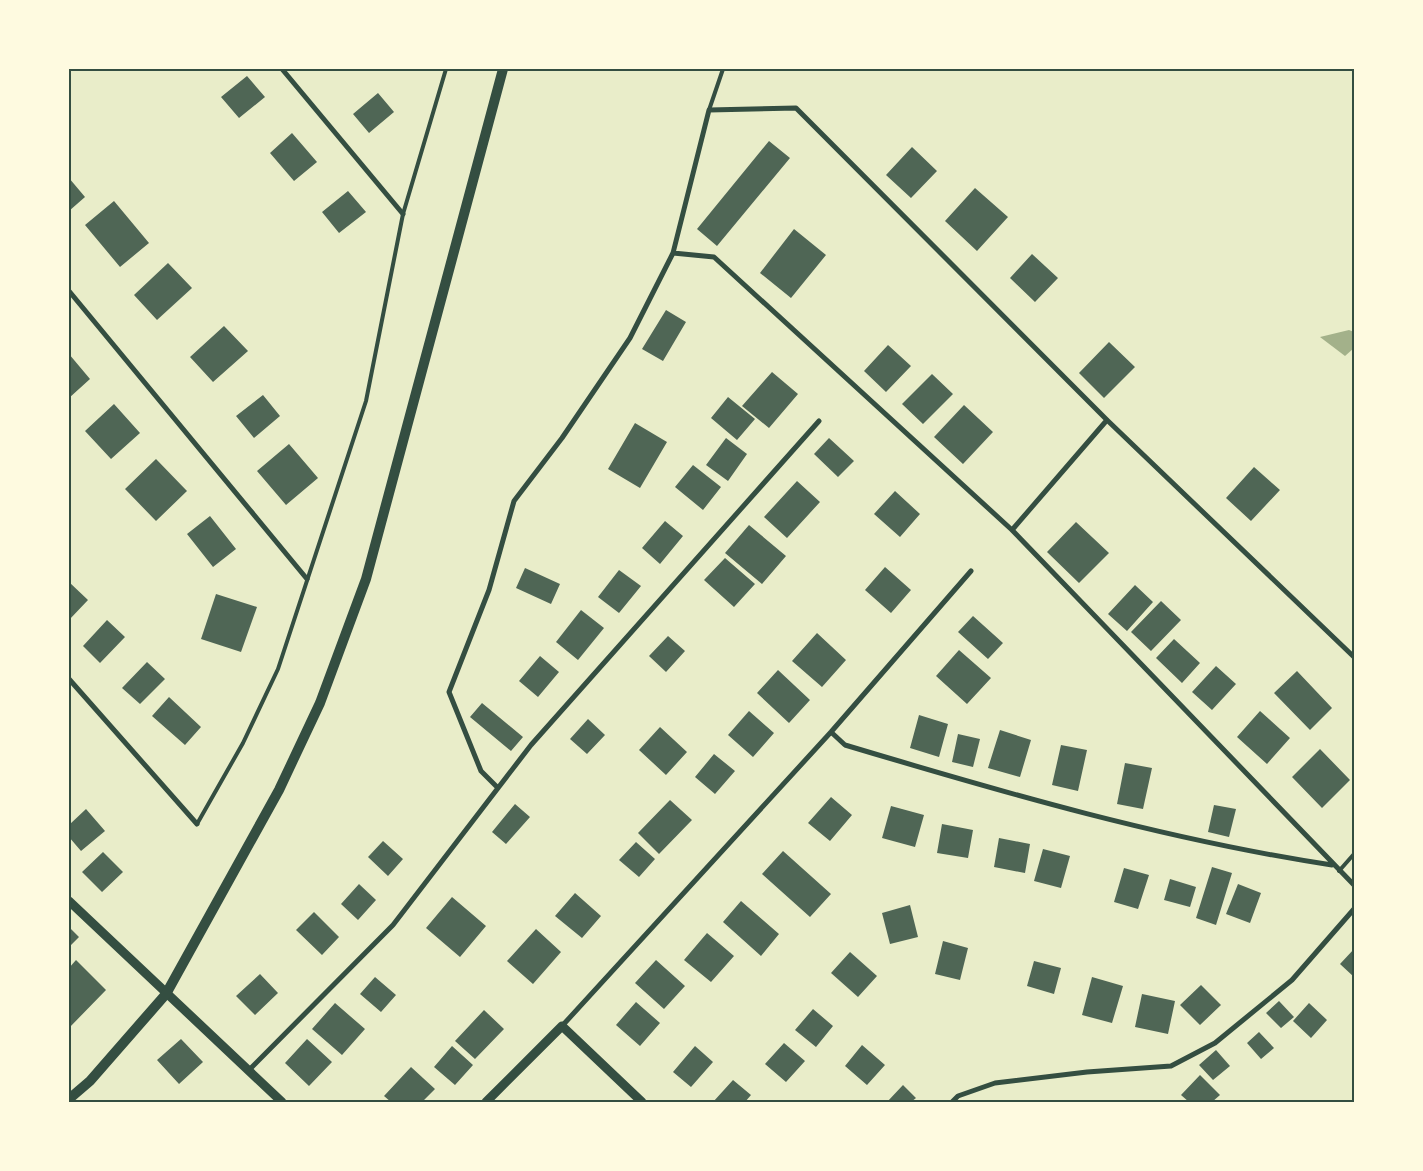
<svg xmlns="http://www.w3.org/2000/svg" width="1423" height="1171" font-family="'Playfair Display',serif">
	<style>
		.water { fill: #a3b18a }
		.building { fill: #4f6655 }
		.lines { fill: none; stroke-linecap: round; stroke-linejoin: round }
		.service { stroke: #344e41; stroke-width: 4 }
		.minor { stroke: #344e41; stroke-width: 5 }
		.tertiary { stroke: #344e41; stroke-width: 9 }
		.secondary { stroke: #344e41; stroke-width: 10 }
		.neatline { fill: none; stroke: #344e41; stroke-width: 2 }
	</style>
	<rect width="100%" height="100%" fill="#e9edc9"/>
	<path class="water" d="M1349,330L1354,332V348L1345,356L1320,337Z"/>
	<path class="building" d="M247,76L265,97L239,118L221,97Z
		M378,93L394,112L369,133L353,114Z
		M292,133L317,162L294,181L270,153Z
		M769,141L790,158L717,246L697,229Z
		M912,147L937,171L911,198L886,175Z
		M69,178L85,197L69,211Z
		M975,188L1008,217L977,251L945,221Z
		M348,191L366,212L339,233L322,212Z
		M114,201L149,243L120,267L85,225Z
		M794,229L826,255L791,298L760,273Z
		M1032,254L1058,278L1035,302L1010,278Z
		M168,263L192,288L157,320L134,295Z
		M666,310L686,322L663,361L642,349Z
		M224,326L248,351L213,382L190,357Z
		M1109,342L1135,367L1104,398L1079,373Z
		M888,345L911,366L886,392L864,371Z
		M69,354L90,379L69,398Z
		M772,372L798,394L769,428L742,406Z
		M932,374L953,394L923,424L902,404Z
		M263,395L280,416L254,438L236,416Z
		M728,397L755,419L737,440L711,418Z
		M114,404L140,433L111,459L85,431Z
		M964,405L993,432L963,464L934,437Z
		M635,423L667,442L640,488L608,469Z
		M726,438L747,454L728,481L706,465Z
		M829,438L854,461L838,477L814,454Z
		M289,444L318,478L286,505L257,471Z
		M156,459L187,491L156,521L125,489Z
		M693,465L721,487L703,510L675,487Z
		M1254,467L1280,490L1251,521L1226,498Z
		M797,481L820,502L787,538L764,517Z
		M895,491L920,514L900,537L874,514Z
		M210,516L236,549L213,567L187,534Z
		M665,521L683,536L660,564L642,548Z
		M1076,522L1109,553L1079,583L1047,552Z
		M749,525L786,556L762,584L725,553Z
		M725,558L755,584L734,607L704,580Z
		M885,567L911,590L891,613L865,590Z
		M525,568L560,584L551,604L516,588Z
		M619,570L641,586L619,613L598,597Z
		M69,582L88,600L69,620Z
		M1135,585L1153,602L1127,631L1108,614Z
		M216,594L257,607L241,652L201,639Z
		M1161,601L1181,620L1151,651L1131,632Z
		M581,610L604,628L578,660L556,642Z
		M973,616L1003,643L988,659L958,632Z
		M107,620L125,637L100,663L83,646Z
		M817,633L846,660L822,687L792,661Z
		M668,636L685,651L666,672L649,656Z
		M1174,639L1200,663L1182,683L1156,658Z
		M959,650L991,678L967,704L936,676Z
		M540,656L559,672L538,697L519,681Z
		M147,662L165,679L140,704L122,688Z
		M1216,666L1236,684L1212,710L1192,692Z
		M778,670L810,700L789,723L757,693Z
		M1297,671L1332,708L1310,730L1274,693Z
		M169,697L201,727L185,745L152,716Z
		M482,703L523,737L511,751L470,717Z
		M749,711L774,733L753,757L728,735Z
		M1260,711L1290,738L1267,764L1237,737Z
		M919,715L948,724L939,757L910,748Z
		M588,719L605,735L587,754L570,739Z
		M660,727L687,752L666,775L639,750Z
		M1000,730L1031,740L1020,777L988,768Z
		M958,734L980,739L973,767L952,762Z
		M1061,745L1087,750L1078,791L1052,785Z
		M1320,749L1350,780L1322,808L1292,777Z
		M714,754L735,771L715,794L695,777Z
		M1125,763L1152,768L1143,809L1117,804Z
		M831,797L852,815L830,841L808,823Z
		M670,800L692,820L659,854L638,833Z
		M515,804L530,817L506,844L492,832Z
		M1214,805L1236,809L1229,837L1208,832Z
		M891,806L924,815L915,847L882,838Z
		M86,809L105,831L81,851L69,837V825Z
		M942,824L973,830L968,858L937,853Z
		M999,838L1030,844L1025,873L994,867Z
		M383,841L403,859L388,876L368,857Z
		M636,842L655,859L639,877L619,860Z
		M1043,849L1070,856L1061,888L1034,881Z
		M783,851L831,894L810,917L762,874Z
		M103,852L123,872L102,892L82,872Z
		M1212,867L1232,873L1216,925L1196,918Z
		M1124,868L1149,875L1138,909L1114,902Z
		M1170,879L1196,887L1190,907L1164,900Z
		M359,884L376,900L358,920L341,904Z
		M1238,884L1261,893L1250,923L1226,914Z
		M575,893L601,916L582,938L555,916Z
		M452,897L486,926L460,957L426,928Z
		M741,901L779,934L761,956L723,922Z
		M910,905L918,937L890,944L882,913Z
		M314,912L339,937L322,955L296,930Z
		M69,927L79,937L69,947Z
		M536,929L561,952L533,984L507,961Z
		M707,933L734,956L711,982L684,960Z
		M943,941L968,948L960,980L935,974Z
		M1354,949V977L1340,964Z
		M850,952L877,976L858,997L831,973Z
		M76,960L106,990L69,1028V968Z
		M656,960L685,986L664,1009L635,983Z
		M1034,961L1061,968L1054,994L1027,986Z
		M260,974L278,993L255,1015L236,996Z
		M375,977L396,995L381,1012L360,994Z
		M1092,977L1123,986L1112,1023L1082,1015Z
		M1201,985L1221,1005L1200,1025L1180,1005Z
		M1142,994L1175,1001L1168,1034L1135,1027Z
		M1279,1001L1294,1017L1281,1028L1266,1013Z
		M636,1002L660,1023L640,1046L616,1025Z
		M335,1003L365,1029L342,1055L312,1029Z
		M1309,1003L1327,1020L1311,1038L1293,1021Z
		M813,1009L833,1026L816,1047L795,1030Z
		M484,1010L504,1029L475,1059L455,1041Z
		M1259,1032L1274,1048L1261,1059L1247,1043Z
		M181,1039L203,1062L179,1084L157,1060Z
		M307,1039L332,1062L309,1086L285,1063Z
		M784,1043L805,1061L786,1082L765,1064Z
		M862,1045L885,1065L867,1085L845,1066Z
		M452,1046L473,1065L455,1085L434,1067Z
		M695,1046L713,1062L691,1087L673,1072Z
		M1216,1050L1230,1066L1213,1080L1199,1065Z
		M411,1067L435,1089L422,1102H391L384,1096Z
		M1200,1075L1220,1095L1212,1102H1189L1181,1095Z
		M733,1080L751,1095L745,1102H713Z
		M903,1085L916,1098L911,1102H887Z"/>
	<g class="lines">
		<path class="service" d="M709,110L723,69
			M197,824L243,743L278,669L366,401L403,214L446,69
			M1339,871L1354,854"/>
		<path class="minor" d="M282,69L403,214
			M673,253L714,257L1012,530L1354,885
			M69,291L307,579
			M1012,530L1107,420
			M69,679L197,824
			M831,732L845,745C1005,793 1167,840 1332,865
			M498,788L481,771L449,692L489,590L514,501L562,438L630,338L673,253L709,110L796,108L1107,420L1354,657
			M562,1026L831,732L971,571
			M249,1070L393,925L531,745L819,421
			M952,1102L958,1096L995,1083L1087,1072L1171,1066L1215,1043L1292,980L1354,909"/>
		<path class="tertiary" d="M69,901L282,1102
			M486,1102L562,1026L642,1102"/>
		<path class="secondary" d="M69,1099L90,1081L166,994L279,790L320,703L366,579L503,69"/>
	</g>
	<rect width="1423" height="1171" fill="none" stroke="#fefae0" stroke-width="140"/>
	<rect x="70" y="70" width="1283" height="1031" class="neatline"/>
</svg>
